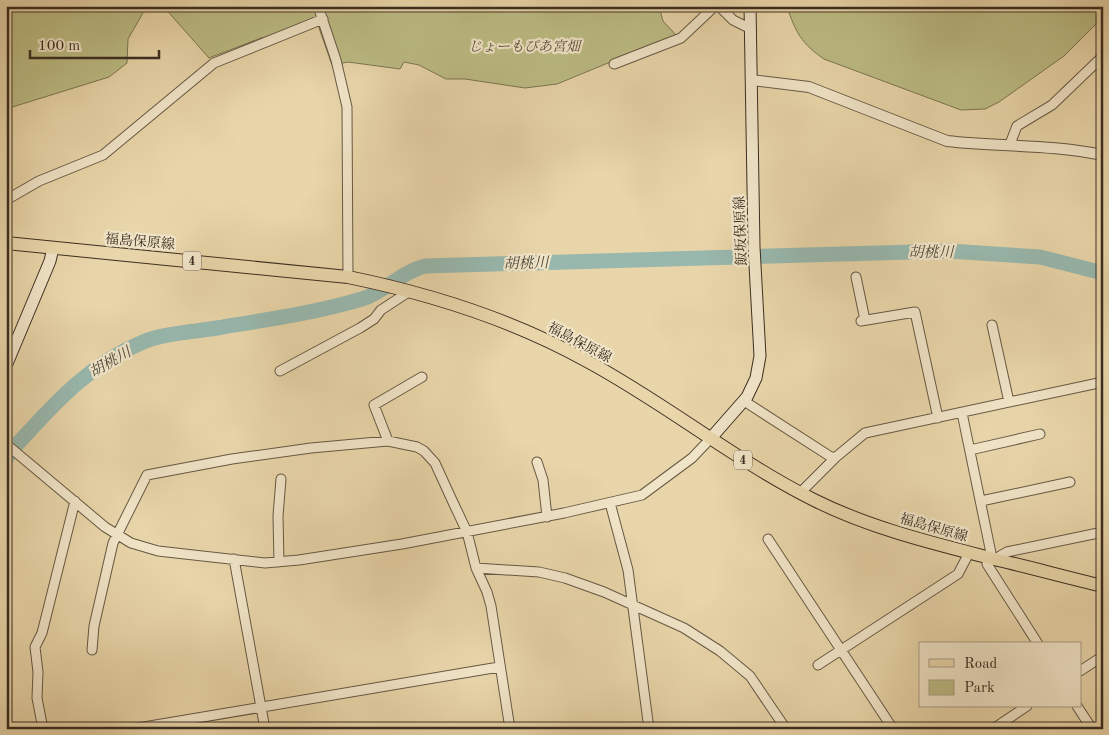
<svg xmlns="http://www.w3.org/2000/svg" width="1109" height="735" font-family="'Old Standard TT','Noto Serif JP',serif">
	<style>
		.green { fill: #bcbc84; stroke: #7c7552 }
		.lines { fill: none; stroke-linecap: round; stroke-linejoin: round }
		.river { stroke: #98b8ae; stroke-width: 15 }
		.minor-casing { stroke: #665843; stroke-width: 11 }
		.tertiary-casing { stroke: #665843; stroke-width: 12 }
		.secondary-casing { stroke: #3b2e21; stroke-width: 13 }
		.primary-casing { stroke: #3b2e21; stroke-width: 14 }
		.minor { stroke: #f0e4c7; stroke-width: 9 }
		.tertiary { stroke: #f0e4c7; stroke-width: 10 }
		.secondary { stroke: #f0e4c7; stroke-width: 11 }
		.primary { stroke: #e8d5a9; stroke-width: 12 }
		.labels { text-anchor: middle; stroke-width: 4.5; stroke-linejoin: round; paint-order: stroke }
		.shield { fill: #f0e4c7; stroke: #716553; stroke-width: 1 }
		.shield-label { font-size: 12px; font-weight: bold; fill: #3b2e21 }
		.park-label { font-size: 14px; font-style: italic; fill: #554a35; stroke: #f0e4c7 }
		.street-label { font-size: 14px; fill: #3b2e21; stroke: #f0e4c7 }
		.water-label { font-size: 15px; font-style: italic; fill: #4e4a3d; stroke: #f0e4c7 }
	</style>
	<rect width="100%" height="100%" fill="#e8d5a9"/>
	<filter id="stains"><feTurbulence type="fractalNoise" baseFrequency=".004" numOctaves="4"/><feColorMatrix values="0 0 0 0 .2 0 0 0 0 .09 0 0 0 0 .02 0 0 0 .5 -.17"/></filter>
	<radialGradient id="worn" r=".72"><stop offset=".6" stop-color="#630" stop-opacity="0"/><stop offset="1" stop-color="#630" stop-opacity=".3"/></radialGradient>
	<path class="green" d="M6,6H147L128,39L127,63L109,77L6,109Z
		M163,6H659L663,21L676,35L557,84L525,88L465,79H446L419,65L404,62L400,69L348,62L332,65L318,25L261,38L209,58Z
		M787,6H1103V17L1064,56L999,102L985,109L961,110L824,59C802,44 795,32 787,6Z"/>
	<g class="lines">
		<path class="river" d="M6,459L10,452C51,408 85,366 143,342C165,333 193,332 217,328C265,320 315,313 362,299C385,292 401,272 425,266L949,251L1040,257L1103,273"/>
		<defs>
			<path id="minor" d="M318,6L336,60L347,107L348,277
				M719,6L733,20L751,29
				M614,64L681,38L715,6
				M1010,144L1017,126L1052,105L1103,56
				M6,200L39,181L103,155L214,63L323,19
				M856,277L865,320
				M861,321L915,312L938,418
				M992,325L1009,402
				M280,371L360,328L374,319L381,310L410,291
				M744,401L831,457H836L865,433L1103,382
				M962,413L992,558
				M388,441L374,405L422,377
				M6,444L105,527L131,543L158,551L265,563L299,560L402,544L564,513L642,495L692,458L711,438
				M970,450L1040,434
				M537,462L543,480L547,517
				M800,493L836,457
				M981,501L1070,482
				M610,503L628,570L649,729
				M768,539L893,729
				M987,557V564L1038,644
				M234,559L265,729
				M995,559L1007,552L1103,532
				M279,562L278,516L281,479
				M476,568L539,572L565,578L604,592L684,628L720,651L750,676L786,729
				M92,650L94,626L113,543L147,475L232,459L311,448L388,441L417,447L424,451L435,463L451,498L467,532L476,568L487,592L491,606L510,729
				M818,665L958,574L969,553
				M1080,671L1103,656
				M1077,706L1092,729
				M43,729L37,698L38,672L35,647L42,633L75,501
				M132,729L499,667
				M993,729L1027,706"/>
			<path id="tertiary" d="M751,80L809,87L947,141C999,147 1050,144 1103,155"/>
			<path id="secondary" d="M6,366L50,261L53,248
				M711,438L747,397L756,378L760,356L754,247L750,6"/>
			<path id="primary" d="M6,243L348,277C431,294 511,319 585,360C664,402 734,460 814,500C872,529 936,544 998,560C1033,568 1068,578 1103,586"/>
		</defs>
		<use href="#minor" class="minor-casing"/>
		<use href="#tertiary" class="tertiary-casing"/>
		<use href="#secondary" class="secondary-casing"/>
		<use href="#primary" class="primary-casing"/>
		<use href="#minor" class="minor"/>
		<use href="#tertiary" class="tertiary"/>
		<use href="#secondary" class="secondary"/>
		<use href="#primary" class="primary"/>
	</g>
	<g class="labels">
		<g class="shield">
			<rect x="183" y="251.5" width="18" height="19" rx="4"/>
			<rect x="734" y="450.5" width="18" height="19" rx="4"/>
		</g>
		<g class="shield-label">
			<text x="192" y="265">4</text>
			<text x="743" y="464">4</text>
		</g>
		<g class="park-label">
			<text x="524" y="51">じょーもぴあ宮畑</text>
		</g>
		<g class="street-label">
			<text transform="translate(740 231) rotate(-92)" y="5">飯坂保原線</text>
			<text transform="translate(140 241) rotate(5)" y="5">福島保原線</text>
			<text transform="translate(580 342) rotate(28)" y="5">福島保原線</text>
			<text transform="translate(934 527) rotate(16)" y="5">福島保原線</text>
		</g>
		<g class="water-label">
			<text x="931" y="257">胡桃川</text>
			<text transform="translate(526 263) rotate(-2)" y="5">胡桃川</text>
			<text transform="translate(110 362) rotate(-30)" y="5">胡桃川</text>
		</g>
	</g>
	<rect width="1109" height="735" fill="none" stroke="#e8d5a9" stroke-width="25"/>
	<rect x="8" y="8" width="1094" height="720" fill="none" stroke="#3b2e21" stroke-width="2.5"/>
	<rect x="12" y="12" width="1084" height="710" fill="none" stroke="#3b2e21"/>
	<rect x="919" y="642" width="162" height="65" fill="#f0e4c7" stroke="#a89b85"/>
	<rect x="929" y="659" width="25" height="8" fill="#e8d5a9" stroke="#a89b85"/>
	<text x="964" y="668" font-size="15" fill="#3b2e21">Road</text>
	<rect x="929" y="680" width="25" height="15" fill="#bcbc84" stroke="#a89b85"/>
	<text x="964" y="692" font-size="15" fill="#3b2e21">Park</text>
	<path d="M30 50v8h129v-8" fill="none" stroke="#3b2e21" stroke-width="2.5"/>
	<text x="38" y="50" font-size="15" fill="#3b2e21" stroke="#f0e4c7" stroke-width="4" paint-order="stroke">100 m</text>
	<rect width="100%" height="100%" filter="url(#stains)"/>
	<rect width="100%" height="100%" fill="url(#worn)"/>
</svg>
